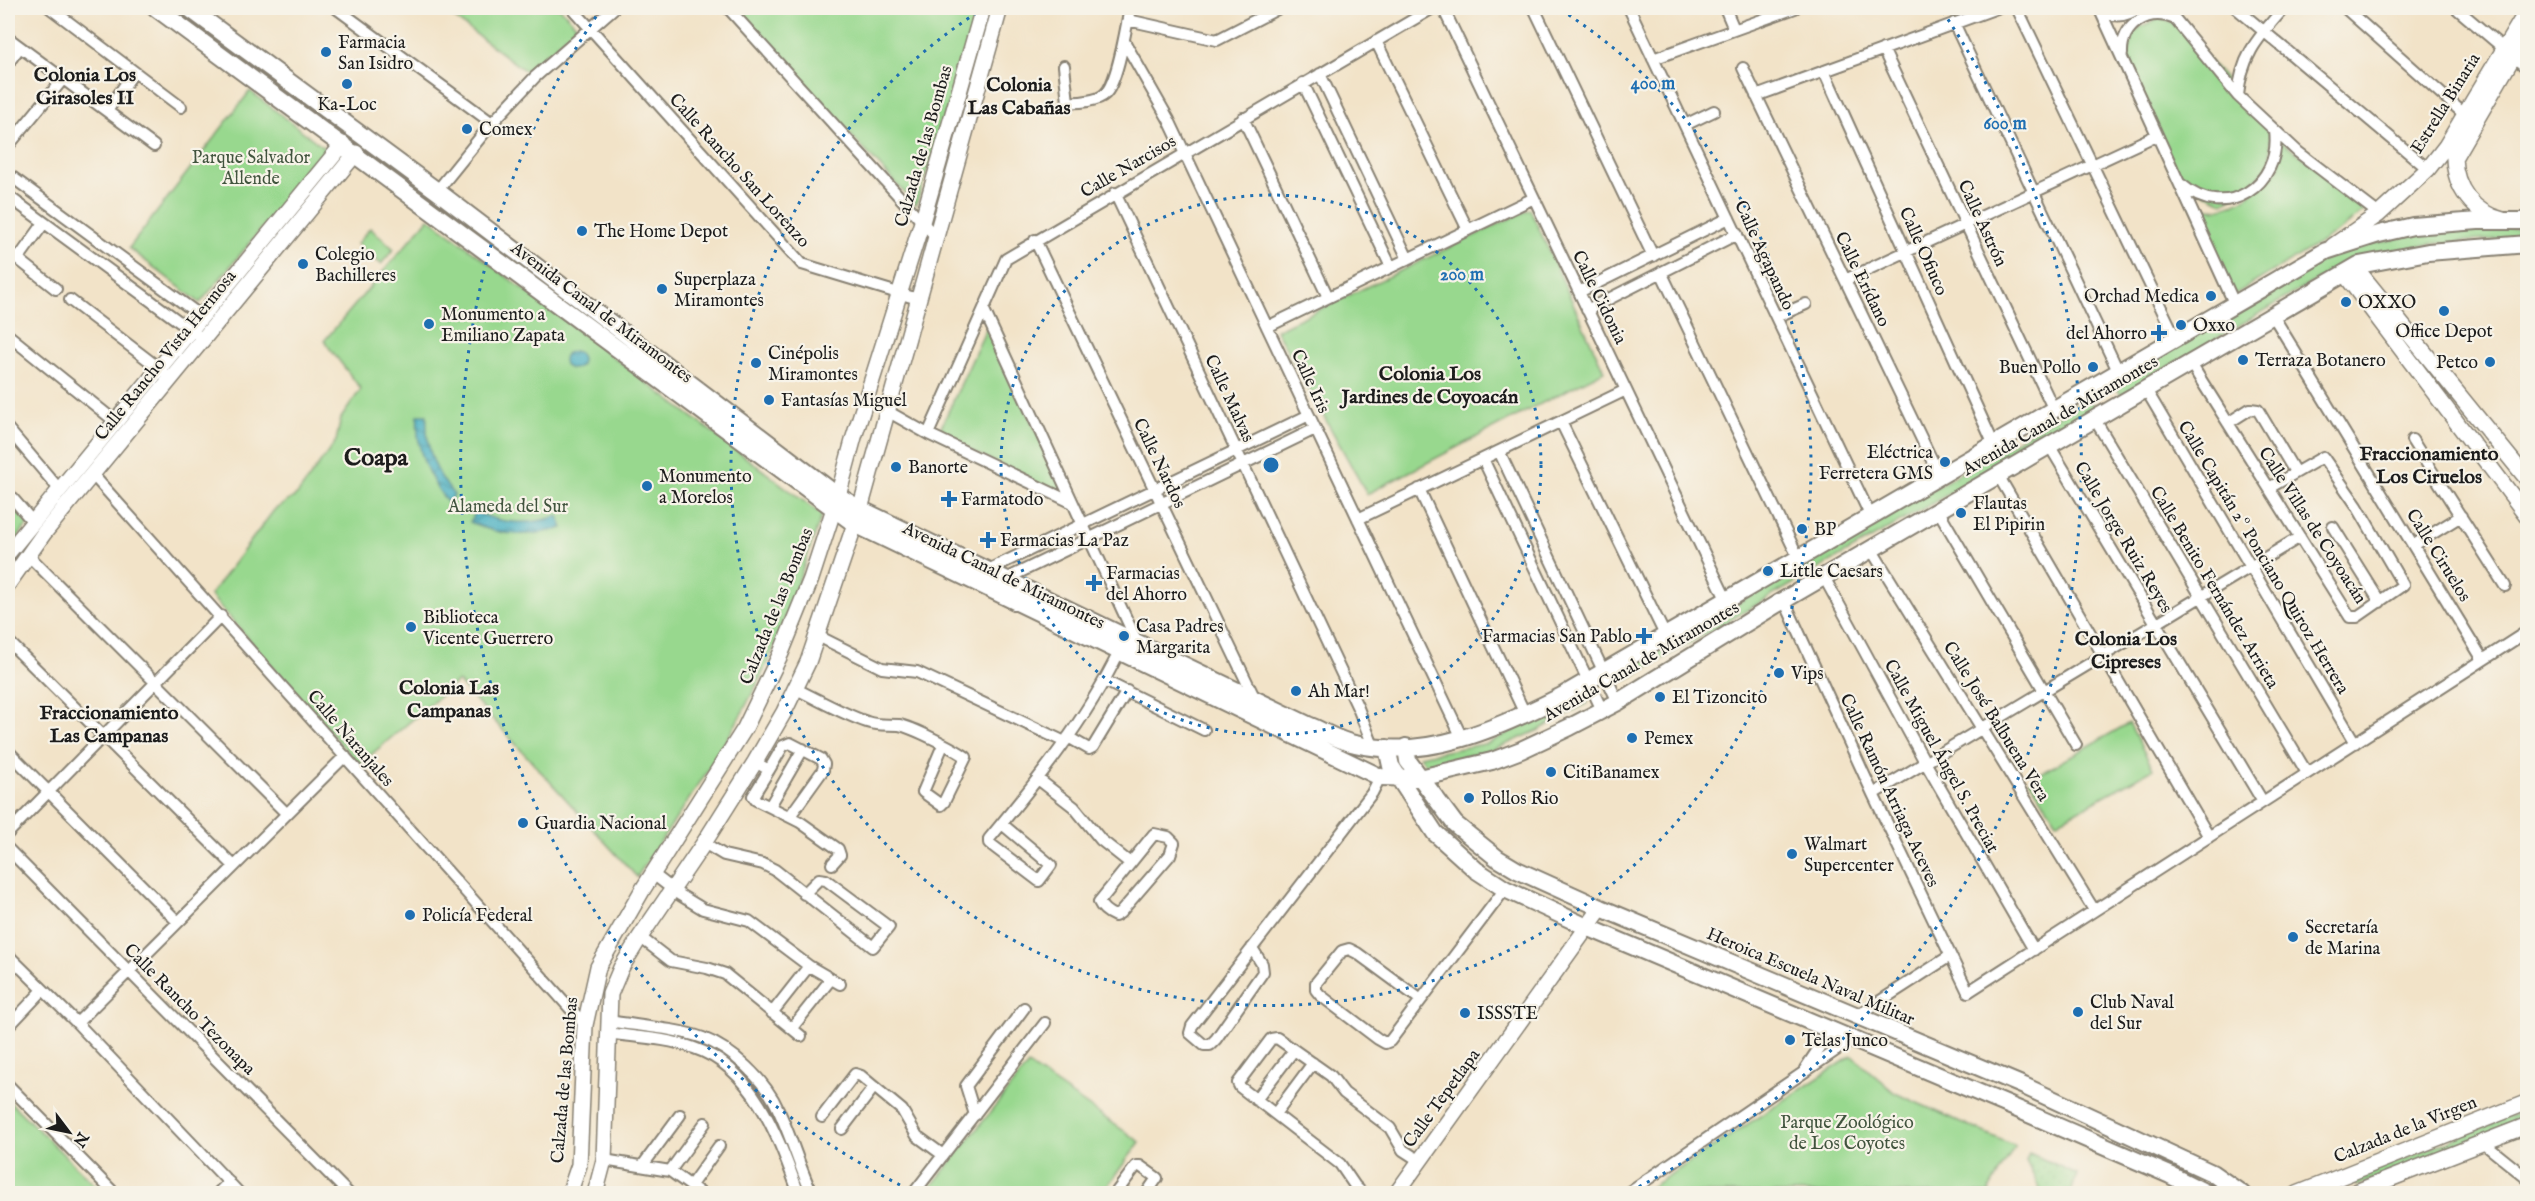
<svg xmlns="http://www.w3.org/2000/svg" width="2535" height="1201" font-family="'IM FELL English',serif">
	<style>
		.grass { fill: url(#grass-dots); stroke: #5a7a55; stroke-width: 1.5 }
		.green { fill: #98d88e; stroke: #5a7a55; stroke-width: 1.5 }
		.water { fill: url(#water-waves); stroke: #30656e; stroke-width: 1.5 }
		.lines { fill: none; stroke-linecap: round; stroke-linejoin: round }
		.street-casing { stroke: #878072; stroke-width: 14 }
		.secondary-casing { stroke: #878072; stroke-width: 18 }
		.primary-casing { stroke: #878072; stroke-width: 20 }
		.street { stroke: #fff; stroke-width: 10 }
		.secondary { stroke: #fff; stroke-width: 15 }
		.primary { stroke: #fff; stroke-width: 16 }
		.ring { fill: none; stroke: #1f6fb2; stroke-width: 3; stroke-dasharray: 3 6 }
		.poi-dot { fill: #1f6fb2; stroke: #f7f3e8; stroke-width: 2 }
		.labels { text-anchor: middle; stroke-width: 4.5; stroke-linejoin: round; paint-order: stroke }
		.poi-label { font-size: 18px; fill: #1c1c1c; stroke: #f7f3e8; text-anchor: start }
		.street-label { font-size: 18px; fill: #1c1c1c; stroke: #f7f3e8 }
		.park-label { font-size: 18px; fill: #41543e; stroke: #f7f3e8 }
		.neighbourhood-label { font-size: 20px; font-weight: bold; fill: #1c1c1c; stroke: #f7f3e8 }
		.district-label { font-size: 24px; font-weight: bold; fill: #1c1c1c; stroke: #f7f3e8 }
		.centre { fill: #1f6fb2; stroke: #f7f3e8; stroke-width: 3 }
		.ring-label { font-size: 18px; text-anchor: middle; font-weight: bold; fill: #1f6fb2; stroke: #f7f3e8; stroke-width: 4.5; stroke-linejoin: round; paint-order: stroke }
	</style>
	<defs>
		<pattern id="grass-dots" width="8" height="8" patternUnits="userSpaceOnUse" patternTransform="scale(1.5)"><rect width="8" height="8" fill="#98d88e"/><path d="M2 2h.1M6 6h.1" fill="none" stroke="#82b97a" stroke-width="1.8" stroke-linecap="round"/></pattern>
		<pattern id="water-waves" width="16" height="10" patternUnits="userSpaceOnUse" patternTransform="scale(1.5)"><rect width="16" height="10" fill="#43aec1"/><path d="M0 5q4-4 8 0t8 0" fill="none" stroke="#378d9c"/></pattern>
	</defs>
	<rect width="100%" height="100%" fill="#f7f3e8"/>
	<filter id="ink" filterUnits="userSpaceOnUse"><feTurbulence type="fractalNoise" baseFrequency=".0167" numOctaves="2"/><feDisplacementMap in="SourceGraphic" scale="12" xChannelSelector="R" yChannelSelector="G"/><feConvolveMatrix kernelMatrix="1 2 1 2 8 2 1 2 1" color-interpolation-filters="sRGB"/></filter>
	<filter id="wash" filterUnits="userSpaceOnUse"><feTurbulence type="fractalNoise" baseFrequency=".008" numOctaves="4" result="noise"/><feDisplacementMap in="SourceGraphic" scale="24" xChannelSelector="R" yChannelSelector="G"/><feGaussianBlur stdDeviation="1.35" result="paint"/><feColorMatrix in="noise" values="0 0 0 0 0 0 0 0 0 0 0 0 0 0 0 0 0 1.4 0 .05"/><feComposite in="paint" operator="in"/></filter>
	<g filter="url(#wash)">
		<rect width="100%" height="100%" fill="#f2e3c8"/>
		<path class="grass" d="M2527,1110V1120L2356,1186L2353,1179Z
			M2029,1153L2077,1174L2071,1193H2042L2026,1161Z"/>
		<path class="green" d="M441,8H560L577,26L528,73Z
			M732,8H980L916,205Z
			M2159,18L2175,23L2270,128L2271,164L2250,186L2224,203L2181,181L2126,59L2133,34L2140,27Z
			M250,91L327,150L200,303L129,248Z
			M2279,139L2369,207L2338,232L2234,295L2186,193C2190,197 2195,203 2200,205C2229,220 2261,185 2280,167Z
			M1530,209L1604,371L1367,494L1276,330Z
			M429,218L822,515C800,573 783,635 754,690C721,756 677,816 637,877L458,681L359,765L210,595L274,510L297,495L336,441L341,418L361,389L324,341Z
			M2527,227V237L2429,244L2352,259L2121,395L2114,383L2333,254L2429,230Z
			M370,228L394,249L381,264L357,244Z
			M987,327L1068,499L938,434Z
			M2089,398L2096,409L1626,680L1621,671Z
			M8,500L28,524L8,550Z
			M1582,693L1588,703L1539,730L1493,750L1426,765L1419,756L1489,743Z
			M2129,723L2153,769L2057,822L2029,780Z
			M1852,1056L1895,1093L2015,1146L1989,1190L1990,1193H1642Z
			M1028,1065L1140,1142L1102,1193H926Z
			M8,1100L103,1193H8Z"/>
		<path class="water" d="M564 360a9 9 0 1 1 18 0a9 9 0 1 1-18 0Z
			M418,415H427C425,447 434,471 454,495L448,503C427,476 415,449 418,415Z
			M476,512C504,525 529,525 558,516L563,528C530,537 501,537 470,522Z"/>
	</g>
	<g filter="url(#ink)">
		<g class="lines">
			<defs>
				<path id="street" d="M50,8L181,107
					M336,8L492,123
					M572,8L802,264L918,299
					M728,8L936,237
					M1443,8L1727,601
					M1534,8L1653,256
					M1629,8L1871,517
					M1725,8L1734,29
					M2017,8L2176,339
					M2099,8L2235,305
					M2166,8L2238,96L2298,152L2379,214
					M2236,8L2428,169
					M2345,8L2464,114
					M2456,8L2528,69
					M2100,9C2113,18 2126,17 2138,8
					M1128,20L1217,40L1279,8
					M1954,23L2119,373
					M8,38L154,146
					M1124,41L1169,120L1462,738
					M1376,41L1468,230
					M1883,49L2054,410
					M2122,54C2121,25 2148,7 2175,19
					M1653,59L1795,8
					M8,63L20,47
					M1064,66L1068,102C1078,103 1098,101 1105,94C1118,82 1126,27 1130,8
					M1743,68L1940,477
					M1824,71L1994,445
					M1320,74L1408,259
					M1303,83L1391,267
					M1756,96L1997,8
					M2238,96C2241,55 2259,37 2284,8
					M107,111L134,72
					M1243,118L1328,297
					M1685,125L1714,111
					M8,146L63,79
					M8,174L201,316
					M2182,185C2225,223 2282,185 2275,131
					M437,191L492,123L535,77L614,8
					M1115,193L1358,708L1374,748
					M8,196L196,334
					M1035,240L1255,699
					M8,251L56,289
					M18,259L44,223
					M1661,272L1799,559
					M1845,280L2157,135
					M1579,292L1729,218
					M70,300L164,372
					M984,310L1137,642
					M1587,310L1737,234
					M2272,314L2483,660
					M1776,317L1806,304
					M1267,327L1534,198
					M8,335L116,422
					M2190,362L2201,380L2350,617H2357L2403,585L2357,506L2323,457L2269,488
					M2145,388L2355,743
					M887,411L928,434L1073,503
					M2094,418L2307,773
					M1561,422L1666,637
					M2228,423L2250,409L2258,410L2295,472
					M8,429L59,489
					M928,434L1006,259L1433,8
					M2412,440L2505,586
					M2049,445L2263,802
					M1499,451L1618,702
					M1483,459L1602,710
					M92,474L585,1025
					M1998,475L2209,837
					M1419,489L1525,714
					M8,493L33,522
					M1938,510L2076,745
					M1358,519L1626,390
					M2333,527L2380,602
					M2414,545L2461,516
					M1871,549L2094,910
					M28,555L286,813
					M988,570L1309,415
					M1824,577L1925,762L2034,950
					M1006,579L1315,429
					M1784,600L1873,794L1968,992L2528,631
					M818,636L882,668L917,672L1065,742
					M8,641L234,866
					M1105,681L1204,730
					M796,689C819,700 843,714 867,722C878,726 888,724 899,725C912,727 955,749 966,757L944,802L941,805L923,792L943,745
					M1068,737L1089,749L1093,747L1127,691
					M8,751L178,922
					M755,762L769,770L753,796L756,800L800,822L838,849L840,855L832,864
					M769,770L783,746L790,743L821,759L824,764L823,770L790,816
					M1038,779L1074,807L1101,840L1130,863
					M1873,794L2300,537
					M770,806L803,749
					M1002,824L1051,865L1039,881L989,843V839C1037,781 1086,720 1119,652
					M8,833L221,616
					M1154,834L1168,837L1174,843L1170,855L1120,913L1115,916C1108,913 1102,909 1099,902Z
					M704,843L724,855L763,864L775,870L873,947L889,927L826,880L819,879L804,894
					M8,849L349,1194
					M653,874L680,895L703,909L749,921L809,966L840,984
					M640,937L671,961L707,968L725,974L801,1036
					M1252,948L1262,964L1263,972L1216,1039L1210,1045H1204L1190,1033L1192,1026L1372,793L1380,777
					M8,955L77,1023L240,1194
					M1421,1000L1357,953L1349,949L1342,951L1316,983V990L1320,995L1378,1039L1385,1043L1390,1041L1505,889
					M772,1013L809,966
					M1857,1016L1950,956
					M608,1021C637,1026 675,1028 703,1038C732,1049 765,1080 778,1109C791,1136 799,1166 812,1194
					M77,1023L345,756
					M8,1027L43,990
					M792,1028L831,979
					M607,1033C636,1037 667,1038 694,1048C755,1068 779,1140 799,1194
					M1805,1069L1819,1048L1827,1027
					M8,1085L115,1194
					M1256,1100L1294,1050
					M1275,1114L1313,1063
					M975,1115L966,1086L1024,1008
					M822,1117L855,1074L861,1076L902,1110L917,1136L943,1155
					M842,1129L874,1087
					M2482,1142L2528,1179
					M604,1160L670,1171L702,1194
					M643,1165L680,1115
					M670,1171L705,1123
					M691,1185L719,1146
					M217,1194L229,1182
					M913,1194L1045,1023
					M1115,1194L1136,1166H1140L1157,1178L1146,1194
					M1363,1194L1355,1186L1340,1164L1240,1087L1238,1083L1271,1039L1277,1038L1331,1076L1344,1093L1390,1128L1403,1150L1420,1161
					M1626,1194L1854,1038"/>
				<path id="secondary" d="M2503,220C2473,213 2455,188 2454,158L2528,31
					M2333,246L2379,214L2428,169L2446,146L2528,9
					M2355,267L2528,480
					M2344,273L2528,517
					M8,553L343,144
					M8,584L44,533L356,153
					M569,1194L579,1165L585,1025L598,967L643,889L745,728L781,653L811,579L838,496L854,437L922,222L983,8
					M595,1194L604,1160L610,994L621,968L640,937L704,843L755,762L784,712L808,662L860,509L1000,8
					M1396,1194L1601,908
					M2297,1194L2528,1102
					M2351,1194L2528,1125"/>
				<path id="primary" d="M156,8L855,524L1380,777L1420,778L1492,761L1521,750L1570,727L1618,702L1777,604L2359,265L2428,252L2528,244
					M189,8L437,191L838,496L860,509L1308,725C1323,731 1339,741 1355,744C1426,761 1499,728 1562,696L2326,251L2379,234L2413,226L2478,221H2528
					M1406,747L1408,761L1455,824L1497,858L1517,870L1601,908L2024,1086L2212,1173L2242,1194
					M1387,748L1391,766L1435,833L1476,870L1505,889L1587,927L2015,1108L2170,1175L2208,1194"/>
			</defs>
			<use href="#street" class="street-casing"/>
			<use href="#secondary" class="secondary-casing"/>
			<use href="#primary" class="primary-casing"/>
			<use href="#street" class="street"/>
			<use href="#secondary" class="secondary"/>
			<use href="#primary" class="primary"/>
		</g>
	</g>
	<g class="ring">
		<circle cx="1271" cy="465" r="270"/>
		<path d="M1561 10A540 540 0 1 1 981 10"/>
		<path d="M916 1193A810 810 0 0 1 599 12M1943 12A810 810 0 0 1 1626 1193"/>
	</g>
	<g class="poi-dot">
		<circle cx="326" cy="52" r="6"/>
		<circle cx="347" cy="84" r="6"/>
		<circle cx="467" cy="129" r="6"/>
		<circle cx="582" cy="231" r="6"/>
		<circle cx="303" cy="264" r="6"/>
		<circle cx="662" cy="289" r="6"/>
		<circle cx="2211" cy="296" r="6"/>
		<circle cx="2346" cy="302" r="6"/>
		<circle cx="2444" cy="311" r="6"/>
		<circle cx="429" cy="324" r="6"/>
		<circle cx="2181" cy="325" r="6"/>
		<path d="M2156 324h6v6h6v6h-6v6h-6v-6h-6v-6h6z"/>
		<circle cx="2243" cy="360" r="6"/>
		<circle cx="2490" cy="362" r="6"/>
		<circle cx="756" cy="363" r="6"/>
		<circle cx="2093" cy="367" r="6"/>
		<circle cx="769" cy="400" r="6"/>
		<circle cx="1945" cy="462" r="6"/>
		<circle cx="896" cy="467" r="6"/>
		<circle cx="647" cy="486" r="6"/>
		<path d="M946 490h6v6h6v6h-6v6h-6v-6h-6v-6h6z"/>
		<circle cx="1961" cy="513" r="6"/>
		<circle cx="1802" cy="529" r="6"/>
		<path d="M985 531h6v6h6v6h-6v6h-6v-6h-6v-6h6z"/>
		<circle cx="1768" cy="571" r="6"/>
		<path d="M1091 574h6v6h6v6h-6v6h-6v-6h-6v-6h6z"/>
		<circle cx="411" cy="627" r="6"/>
		<circle cx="1124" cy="636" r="6"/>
		<path d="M1641 627h6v6h6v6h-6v6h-6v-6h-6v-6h6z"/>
		<circle cx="1779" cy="673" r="6"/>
		<circle cx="1296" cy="691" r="6"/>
		<circle cx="1660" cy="697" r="6"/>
		<circle cx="1632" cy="738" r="6"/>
		<circle cx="1551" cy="772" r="6"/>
		<circle cx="1469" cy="798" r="6"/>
		<circle cx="523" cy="823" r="6"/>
		<circle cx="1792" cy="854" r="6"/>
		<circle cx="410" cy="915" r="6"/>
		<circle cx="2293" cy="937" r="6"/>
		<circle cx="2078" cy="1012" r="6"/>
		<circle cx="1465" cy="1013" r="6"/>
		<circle cx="1790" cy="1040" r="6"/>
	</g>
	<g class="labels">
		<g class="poi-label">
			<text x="338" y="48">Farmacia<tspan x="338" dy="21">San Isidro</tspan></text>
			<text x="347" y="110" text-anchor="middle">Ka-Loc</text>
			<text x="479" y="135">Comex</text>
			<text x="594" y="237">The Home Depot</text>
			<text x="315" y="260">Colegio<tspan x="315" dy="21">Bachilleres</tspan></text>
			<text x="674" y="285">Superplaza<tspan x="674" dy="21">Miramontes</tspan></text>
			<text x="2199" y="302" text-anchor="end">Orchad Medica</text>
			<text x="2358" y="308">OXXO</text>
			<text x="441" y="320">Monumento a<tspan x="441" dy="21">Emiliano Zapata</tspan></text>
			<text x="2193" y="331">Oxxo</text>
			<text x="2444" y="337" text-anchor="middle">Office Depot</text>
			<text x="2147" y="339" text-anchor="end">del Ahorro</text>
			<text x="768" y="359">Cinépolis<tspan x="768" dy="21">Miramontes</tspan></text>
			<text x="2255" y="366">Terraza Botanero</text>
			<text x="2478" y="368" text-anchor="end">Petco</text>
			<text x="2081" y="373" text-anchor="end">Buen Pollo</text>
			<text x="781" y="406">Fantasías Miguel</text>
			<text x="1933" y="458" text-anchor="end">Eléctrica<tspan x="1933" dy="21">Ferretera GMS</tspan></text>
			<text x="908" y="473">Banorte</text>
			<text x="659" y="482">Monumento<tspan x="659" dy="21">a Morelos</tspan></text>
			<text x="961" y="505">Farmatodo</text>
			<text x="1973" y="509">Flautas<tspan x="1973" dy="21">El Pipirin</tspan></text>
			<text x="1814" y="535">BP</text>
			<text x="1000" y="546">Farmacias La Paz</text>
			<text x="1780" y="577">Little Caesars</text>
			<text x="1106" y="579">Farmacias<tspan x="1106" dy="21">del Ahorro</tspan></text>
			<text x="423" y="623">Biblioteca<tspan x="423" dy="21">Vicente Guerrero</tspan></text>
			<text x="1136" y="632">Casa Padres<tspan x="1136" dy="21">Margarita</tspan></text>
			<text x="1632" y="642" text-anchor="end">Farmacias San Pablo</text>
			<text x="1791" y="679">Vips</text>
			<text x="1308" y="697">Ah Mar!</text>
			<text x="1672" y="703">El Tizoncito</text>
			<text x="1644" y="744">Pemex</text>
			<text x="1563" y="778">CitiBanamex</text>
			<text x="1481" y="804">Pollos Rio</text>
			<text x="535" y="829">Guardia Nacional</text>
			<text x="1804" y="850">Walmart<tspan x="1804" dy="21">Supercenter</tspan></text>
			<text x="422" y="921">Policía Federal</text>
			<text x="2305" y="933">Secretaría<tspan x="2305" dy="21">de Marina</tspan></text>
			<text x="2090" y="1008">Club Naval<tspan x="2090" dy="21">del Sur</tspan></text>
			<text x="1477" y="1019">ISSSTE</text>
			<text x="1802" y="1046">Telas Junco</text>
		</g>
		<g class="street-label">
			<text transform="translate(2445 103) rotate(-58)" y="6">Estrella Binaria</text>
			<text transform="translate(923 146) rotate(-74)" y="6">Calzada de las Bombas</text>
			<text transform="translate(1128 166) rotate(-30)" y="6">Calle Narcisos</text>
			<text transform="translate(740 170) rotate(48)" y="6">Calle Rancho San Lorenzo</text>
			<text transform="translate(1983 223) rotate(65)" y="6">Calle Astrón</text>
			<text transform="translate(1924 251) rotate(66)" y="6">Calle Ofiuco</text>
			<text transform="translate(1765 255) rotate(65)" y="6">Calle Agapando</text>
			<text transform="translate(1863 279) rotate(64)" y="6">Calle Erídano</text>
			<text transform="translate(1600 297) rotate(64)" y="6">Calle Cidonia</text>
			<text transform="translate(602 312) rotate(37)" y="6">Avenida Canal de Miramontes</text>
			<text transform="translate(165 355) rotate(-51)" y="6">Calle Rancho Vista Hermosa</text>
			<text transform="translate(1311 381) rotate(65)" y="6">Calle Iris</text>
			<text transform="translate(1230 398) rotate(65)" y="6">Calle Malvas</text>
			<text transform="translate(2060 415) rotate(-30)" y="6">Avenida Canal de Miramontes</text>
			<text transform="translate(1160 463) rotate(64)" y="6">Calle Nardos</text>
			<text transform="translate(2313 525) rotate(57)" y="6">Calle Villas de Coyoacán</text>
			<text transform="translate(2124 537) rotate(59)" y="6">Calle Jorge Ruiz Reyes</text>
			<text transform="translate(2439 555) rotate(58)" y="6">Calle Ciruelos</text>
			<text transform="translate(2264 557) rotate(59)" y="6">Calle Capitán 2º Ponciano Quiroz Herrera</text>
			<text transform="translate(1004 575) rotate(26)" y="6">Avenida Canal de Miramontes</text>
			<text transform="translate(2215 587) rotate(59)" y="6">Calle Benito Fernández Arrieta</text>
			<text transform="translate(776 606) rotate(-68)" y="6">Calzada de las Bombas</text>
			<text transform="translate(1641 661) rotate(-30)" y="6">Avenida Canal de Miramontes</text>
			<text transform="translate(1997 721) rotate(58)" y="6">Calle José Balbuena Vera</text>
			<text transform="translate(351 738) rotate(49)" y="6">Calle Naranjales</text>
			<text transform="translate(1942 756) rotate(61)" y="6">Calle Miguel Ángel S. Preciat</text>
			<text transform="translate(1890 790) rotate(65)" y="6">Calle Ramón Arriaga Aceves</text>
			<text transform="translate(1811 976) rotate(23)" y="6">Heroica Escuela Naval Militar</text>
			<text transform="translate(190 1009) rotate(45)" y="6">Calle Rancho Tezonapa</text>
			<text transform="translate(564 1080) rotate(-85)" y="6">Calzada de las Bombas</text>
			<text transform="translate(1441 1098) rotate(-54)" y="6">Calle Tepetlapa</text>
			<text transform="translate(2405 1129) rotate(-22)" y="6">Calzada de la Virgen</text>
		</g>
		<g class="park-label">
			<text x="251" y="163">Parque Salvador<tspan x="251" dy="21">Allende</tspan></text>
			<text x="508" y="512">Alameda del Sur</text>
			<text x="1847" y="1128">Parque Zoológico<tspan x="1847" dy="21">de Los Coyotes</tspan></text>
		</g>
		<g class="neighbourhood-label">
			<text x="85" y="81">Colonia Los<tspan x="85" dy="23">Girasoles II</tspan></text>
			<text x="1019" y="91">Colonia<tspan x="1019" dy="23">Las Cabañas</tspan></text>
			<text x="1430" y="380">Colonia Los<tspan x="1430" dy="23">Jardines de Coyoacán</tspan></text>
			<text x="2429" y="460">Fraccionamiento<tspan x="2429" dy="23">Los Ciruelos</tspan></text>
			<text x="2126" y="645">Colonia Los<tspan x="2126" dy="23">Cipreses</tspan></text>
			<text x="449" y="694">Colonia Las<tspan x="449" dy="23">Campanas</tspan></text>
			<text x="109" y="719">Fraccionamiento<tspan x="109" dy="23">Las Campanas</tspan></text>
		</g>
		<g class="district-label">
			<text x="376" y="465">Coapa</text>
		</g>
	</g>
	<circle cx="1271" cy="465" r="9" class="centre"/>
	<g class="ring-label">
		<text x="1653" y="89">400 m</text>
		<text x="2005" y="129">600 m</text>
		<text x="1462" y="280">200 m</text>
	</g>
	<rect width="2535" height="1201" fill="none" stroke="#f7f3e8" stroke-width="30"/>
	<g transform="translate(69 1132) rotate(122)" stroke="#f7f3e8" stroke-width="4.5" paint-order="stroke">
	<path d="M0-4.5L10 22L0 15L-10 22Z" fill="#1c1c1c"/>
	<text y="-9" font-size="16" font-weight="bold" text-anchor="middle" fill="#1c1c1c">N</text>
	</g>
</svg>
